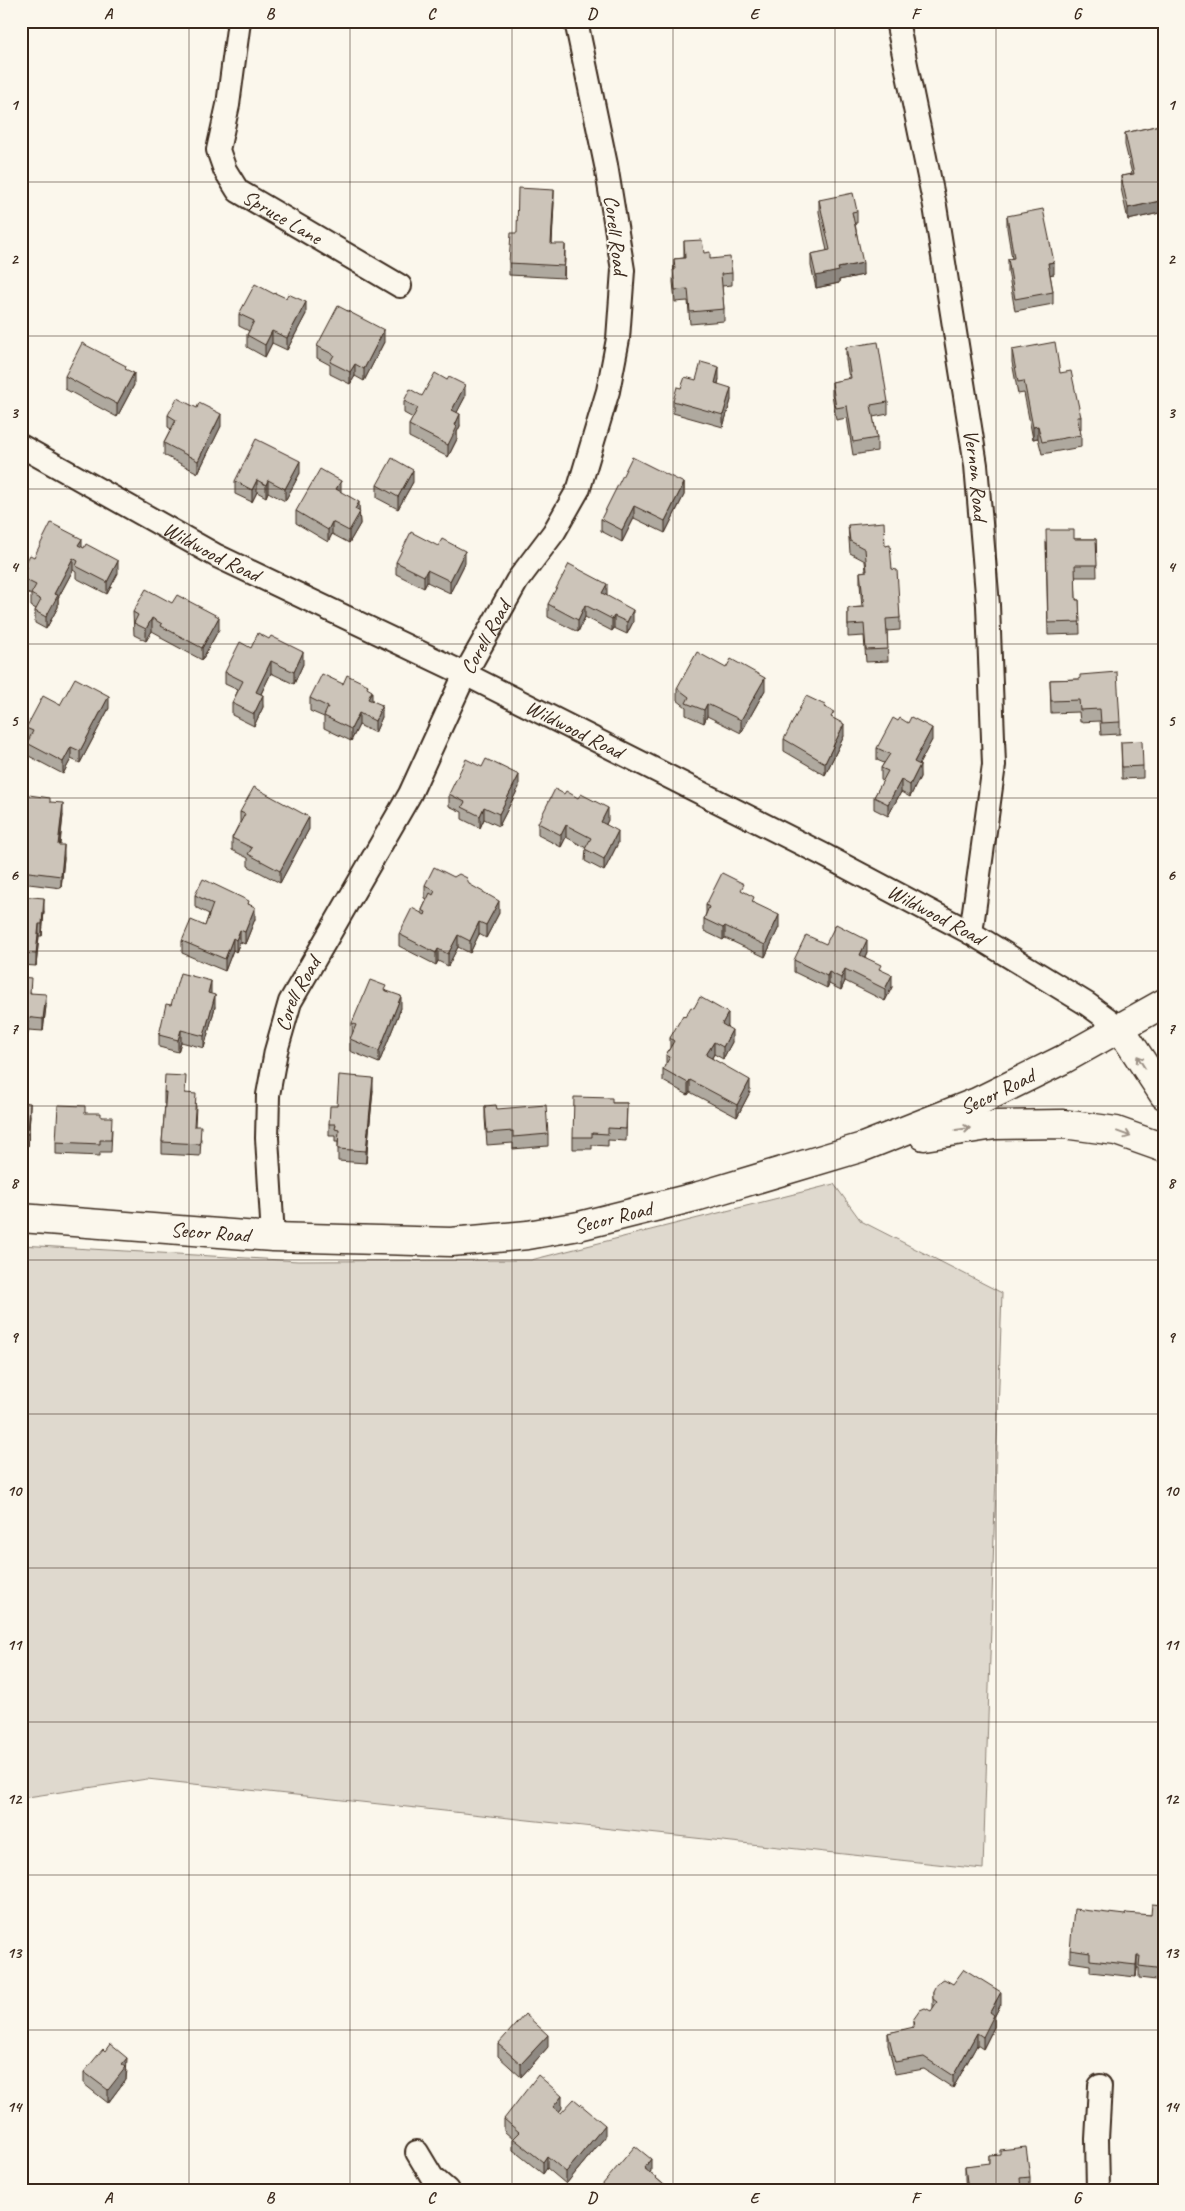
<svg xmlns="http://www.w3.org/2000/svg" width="1185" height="2211" font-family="Caveat,sans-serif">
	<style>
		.green { fill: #dfd9ce; stroke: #8d8276 }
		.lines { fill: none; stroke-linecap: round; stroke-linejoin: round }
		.street-casing { stroke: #3b2a1e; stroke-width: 26 }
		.secondary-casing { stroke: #3b2a1e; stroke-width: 31 }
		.street { stroke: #fbf7ec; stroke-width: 22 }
		.secondary { stroke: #fbf7ec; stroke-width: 28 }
		.wall { fill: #afa99f; stroke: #3b2a1e }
		.shaded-wall { fill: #8f8982; stroke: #3b2a1e }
		.building { fill: #ccc4b9; stroke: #3b2a1e }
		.oneway { stroke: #9b9085 }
		.grid { fill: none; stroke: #3b2a1e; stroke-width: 1; stroke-opacity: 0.55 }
		.labels { text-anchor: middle; stroke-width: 4; stroke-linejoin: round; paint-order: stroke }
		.street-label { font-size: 21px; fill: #3b2a1e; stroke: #fbf7ec }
		.neatline { fill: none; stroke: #3b2a1e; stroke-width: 2 }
		.grid-label { font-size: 16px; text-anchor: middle; font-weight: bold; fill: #3b2a1e }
	</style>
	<rect width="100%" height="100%" fill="#fbf7ec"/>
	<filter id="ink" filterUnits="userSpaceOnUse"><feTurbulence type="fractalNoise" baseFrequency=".02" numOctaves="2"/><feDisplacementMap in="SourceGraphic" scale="10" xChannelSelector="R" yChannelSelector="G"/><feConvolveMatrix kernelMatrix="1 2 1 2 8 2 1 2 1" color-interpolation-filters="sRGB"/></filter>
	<g filter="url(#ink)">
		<path class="green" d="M834,1184L861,1221L1002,1293L983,1869L147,1779L21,1798V1245L298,1261L531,1260Z"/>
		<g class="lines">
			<defs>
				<g id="street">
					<path id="s1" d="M239,21L228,105L218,150L225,170L238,191L400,286"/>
					<path id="s2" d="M897,21L935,206L976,465L988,605L994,765L971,933"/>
					<path id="s3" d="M21,446L217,556L465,674L822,854L971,933L1087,1004L1120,1028"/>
					<path id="s4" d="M273,1237L267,1138L268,1095L276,1051L290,1002L410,794L465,674L517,581L554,532L579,488L608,391L618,339L623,270L606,165L576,21"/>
					<path d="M417,2152L432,2177L447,2190"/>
					<path d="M1098,2190L1097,2139L1100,2086"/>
				</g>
				<g id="secondary">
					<path d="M1120,1028L1164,1095"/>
					<path d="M924,1136L995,1125L1063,1124L1116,1131L1164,1148"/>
					<path id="s5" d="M21,1218L273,1237L451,1242L528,1235L579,1226L699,1196L863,1147L977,1102L1064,1059L1164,1003"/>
				</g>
			</defs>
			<use href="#street" class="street-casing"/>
			<use href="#secondary" class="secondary-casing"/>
			<use href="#street" class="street"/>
			<use href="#secondary" class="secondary"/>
		</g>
		<path class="wall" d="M1164,124V212L1128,220L1121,188V176L1132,174L1125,145V133Z
			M819,200L857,211V223H855L863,275L839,280V283L816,288L811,266V254L827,251L819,212Z
			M554,202L552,244L565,256L564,278L509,275V263L517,233Z
			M1007,216L1054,274H1050L1053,292V304L1015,311L1008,271V259H1012L1007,228Z
			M684,241L704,253L710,259L732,273V285L722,286L724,309V321L690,324L688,301L675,302L673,282L674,259L684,258Z
			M1164,274V297L1161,287V275Z
			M239,314H306L287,350L272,343L265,357L247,347V335L249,331L239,326Z
			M384,342L364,381L355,376L350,384L330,374V365L317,358V346Z
			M846,347L888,402V414L873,417L877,438V451L853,455L847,418L836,420L832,394V382L849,379L846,360Z
			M1012,350L1060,373L1081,417V429H1080L1081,435V447L1042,454L1038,438L1033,439L1024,393L1018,394L1012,362Z
			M65,376L134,385L117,417L65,389Z
			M719,379L718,384L731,400L723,427L673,413V401L681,388L696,380Z
			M422,396L465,397L457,412L460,426L457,432V439L448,457L409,437V425L413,418L404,413V401Z
			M168,415L221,426L198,473L164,455V443L171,429L168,427Z
			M300,473L285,501L268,492L266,497L257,492L252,502L235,494V481Z
			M413,482L398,509L377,498V485Z
			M684,483V495L665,533L634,518L622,542L601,531V519Z
			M341,492L359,512L360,524L349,543L332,534L328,542L296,523V511Z
			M848,525L885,546L892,569L900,618V630L887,631L888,661L866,662L864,636L848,637V608L862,607L860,584V572L866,571L865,561L850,553Z
			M1074,539H1096L1097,577H1075L1076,600H1079L1080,634L1048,635L1046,542Z
			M82,547L118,573L107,594L76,578V572L73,570L58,598V607L46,629L35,623V611L36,609L31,606V595L22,590V578L24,573V566L34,557Z
			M396,562L465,563L450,593L427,582L424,588L396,574Z
			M607,596L633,622L627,634L614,628L612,631L585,617L578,632L548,617V604Z
			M133,612L219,629L202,660L161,638V636L152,631L146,641L134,635Z
			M251,648L303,664L294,684L271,673L261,694L263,707L254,726L232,715V703L238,690L225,684V672Z
			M1080,679L1120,722V734L1101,735L1100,721L1080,722L1079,712L1051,713L1050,680Z
			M343,684L368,689L372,700L382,717L375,733L359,725L351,741L324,728V717L310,711V698Z
			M677,688L765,690L741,733L707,716L704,723L686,715V707L677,700Z
			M60,705L109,708L80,763L71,759L63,774L27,755V743L28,741L26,740V728Z
			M825,707L844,736L825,775L784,751V739Z
			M932,740L919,764L920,777L910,797L901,792L888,816L874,809V797L883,781L881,780V768L884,763L877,760V748Z
			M1121,742L1143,766V778L1122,779Z
			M519,787L499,826L484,819L480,828L462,819V812L449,806V794Z
			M564,794L608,820L606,824L618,843L604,871L585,861L586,848L566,837L561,847L538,835V823Z
			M21,798L50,802L63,815L60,845L64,858L61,888L21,883L22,828H21Z
			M240,812L309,829L280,883L248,866V858L232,850V838L240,822Z
			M454,877L469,884L499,913L486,938L479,934L470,953L458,947L448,966L438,961L436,965L399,946V934L422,913V910L427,899L425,898V885Z
			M744,892L779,927L765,957L725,938L723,940L704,931V919L706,913V905Z
			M195,895L249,904L255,919L245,944L240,942L236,952L233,950L225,971L182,953V941L205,926L209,914L195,907Z
			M21,896L44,911L42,936H39L36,966L21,965Z
			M826,944L867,952L865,957L881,970L892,987L885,1001L845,981L841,990L829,984L827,988L794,972V960Z
			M21,977L31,993L46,1006L43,1031L28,1030L26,1045L21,1044Z
			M386,990L401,1008L379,1063L350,1051V1039L352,1035V1023Z
			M210,994L215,1007L204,1048L181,1042L178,1052L159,1047V1035L171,1005Z
			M685,1017L728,1025L727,1027L732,1042L723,1059L714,1054L712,1058L750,1092L737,1117L690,1092L688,1095L663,1081V1069L666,1064V1055L670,1048V1038Z
			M373,1090L366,1163L338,1161V1142H335V1136H329V1124L337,1106Z
			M164,1092L186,1093L196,1106L195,1126L201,1139L200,1156L162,1154V1142L165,1104H164Z
			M21,1102L30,1115L28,1146L21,1145Z
			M612,1103H627L626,1141L608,1140V1146L592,1145V1149H573V1137Z
			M485,1106L497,1109L548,1134V1146L513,1149V1143L487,1145L485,1118Z
			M85,1113L101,1117L112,1129L111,1152H100V1156L56,1154V1142Z
			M1164,1905V1981L1139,1978V1968H1137L1136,1977L1090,1972V1965L1070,1962V1950L1125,1915H1151Z
			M953,1984L1001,2004L994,2017V2027L983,2049L977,2045L953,2088L924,2069L895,2074L888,2045V2033L913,2028V2020L931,2011L933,2009V1991Z
			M498,2044L548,2047L521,2077L498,2056Z
			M127,2070L126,2079L108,2103L84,2084V2072Z
			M562,2108L559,2112L561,2113L605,2137L566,2184L547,2168L543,2174L513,2150V2139L504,2131V2119Z
			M989,2155L1030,2177V2189L1021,2190H966L965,2179V2166L989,2164Z
			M651,2171L650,2173L670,2190H602V2185Z"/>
		<path class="shaded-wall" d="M554,190V202L551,256V244Z
			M1164,200V212L1128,220V208Z
			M565,244V256L564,278V266Z
			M1054,262V274L1048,275V263Z
			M863,263V275L839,280V283L816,288V276L838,268Z
			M306,302V314L287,350V338Z
			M384,330V342L364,381V369Z
			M272,331V343L265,357V345Z
			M355,364V376L350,384V372Z
			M719,367V379L715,395V383Z
			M134,373V385L117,417V404Z
			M465,385V397L452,422V410Z
			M731,388V400L723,427V415Z
			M221,414V426L198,473V461Z
			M460,414V426L457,432V439L448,457V445L455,425Z
			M1038,426V438L1033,439V427Z
			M300,461V473L285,501V489Z
			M413,470V482L398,509V497Z
			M257,480V492L252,502V490Z
			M268,480V492L266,497V485Z
			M341,481V493L336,489Z
			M684,483V495L665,533V521Z
			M359,502L360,524L349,543V531L355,509Z
			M634,506V518L622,542V530Z
			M332,522V534L328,542V530Z
			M82,539V551L78,545Z
			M465,551V563L450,593V581Z
			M73,558V570L58,598V607L46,629V617L54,594Z
			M118,561V573L107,594V582Z
			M427,570V582L424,588V576Z
			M607,584V596L602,593Z
			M585,605V617L578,632V620Z
			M633,610V622L627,634V622Z
			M614,616V628L612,631V619Z
			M219,617V629L202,660V648Z
			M152,618V631L146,641V629Z
			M303,652V664L294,684V672Z
			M271,661V673L256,704V692Z
			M765,678V690L741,733V720Z
			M372,691V703L368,699Z
			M263,695V707L254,726V714Z
			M109,696V708L80,763V751Z
			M707,704V716L704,723V710Z
			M382,705V717L375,733V721Z
			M359,713V725L351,741V729Z
			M844,724V736L825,775V763Z
			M932,728V740L914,774V762Z
			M71,747V759L63,774V762Z
			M920,765V777L910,797V785Z
			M519,775V787L499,826V814Z
			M901,780V792L888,816V804Z
			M63,803V815L58,857V845Z
			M484,807V819L480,828V816Z
			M608,808V820L601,834V822Z
			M309,817V829L280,883V871Z
			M566,825V837L561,847V835Z
			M618,831V843L604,871V859Z
			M64,845V858L61,888V876Z
			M44,898V911L42,936V924Z
			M499,901V913L486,938V925Z
			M255,907V919L245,944V932Z
			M779,915V927L765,957V945Z
			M479,922V934L470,953V941Z
			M39,924V936L36,966V954Z
			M725,926V938L723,940V928Z
			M240,930V942L236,952V940Z
			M458,935V947L448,966V954Z
			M233,938V950L225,971V959Z
			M867,940V952L860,967V955Z
			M438,949V961L436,965V953Z
			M845,969V981L841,990V978Z
			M829,972V984L827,988V976Z
			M892,975V987L885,1001V989Z
			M211,981V993L208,1005V993Z
			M46,994V1006L43,1031V1019Z
			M215,995V1007L204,1048V1036Z
			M401,996V1008L379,1063V1051Z
			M728,1013V1025L722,1036V1024Z
			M28,1020V1032L26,1045V1033Z
			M181,1030V1042L178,1052V1040Z
			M732,1030V1042L723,1059V1047Z
			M714,1042V1054L706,1068V1055Z
			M373,1078V1090L366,1163V1151Z
			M690,1080V1092L688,1095V1083Z
			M750,1080V1092L737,1117V1105Z
			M30,1103V1115L28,1146V1134Z
			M1137,1956V1968L1136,1977V1965Z
			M1001,1992V2004L994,2017V2027L983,2049V2037L990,2012Z
			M977,2033V2045L953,2088V2076Z
			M548,2035V2047L521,2077V2064Z
			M127,2058L126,2079L108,2103V2090L122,2064Z
			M562,2096V2108L553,2119V2107Z
			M605,2125V2137L566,2184V2172Z
			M547,2156V2168L543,2174V2162Z
			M651,2159V2171L644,2180V2168Z"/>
		<path class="building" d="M1164,124V200L1128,208L1121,176L1134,174L1125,133Z
			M518,188L554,190L551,244H565L564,266L509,263L511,233H517Z
			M853,193L857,211L852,212L863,263L838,268L839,271L816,276L811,254L830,250L819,200Z
			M1043,209L1054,262L1048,263L1053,292L1015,299L1008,259L1014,258L1007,216Z
			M702,240L704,253L710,252V259L730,257L732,273L721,274L724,309L690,312L688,289L675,290L673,270H675L674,259L685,258L684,241Z
			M1164,274V284L1161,275Z
			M255,284L274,294L275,293L286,298L288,294L306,302L287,338L272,331L265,345L247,335L254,321L239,314Z
			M338,306L384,330L364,369L355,364L350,372L330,362L334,355L317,346Z
			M878,342L888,402L871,405L877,438L853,442L847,406L836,408L832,382L851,378L846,347Z
			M1055,342L1060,373L1071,371L1081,417H1077L1081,435L1042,442L1038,426L1033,427L1024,381L1018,382L1012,350Z
			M82,343L126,366L125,369L134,373L117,404L65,376Z
			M701,362L719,367L715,383L731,388L723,415L673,401L677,387L681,388L685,377L696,380Z
			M435,373L447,380L449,377L465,385L452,410L460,414L455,425L457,427L448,445L409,425L418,408L404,401L410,389L422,396Z
			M177,398L197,408L199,403L221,414L198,461L164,443L176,420L168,415Z
			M256,439L300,461L285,489L268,480L266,485L257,480L252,490L235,481Z
			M632,457L684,483L665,521L634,506L622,530L601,519Z
			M392,458L413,470L398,497L377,485Z
			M320,469L341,481L336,489L359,502L355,509L360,512L349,531L332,522L328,530L296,511Z
			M884,522L885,546L890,545L892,569L897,570L900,618L886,619L888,649L866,650L864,624L848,625V608L864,607L860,572L867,571L865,549L850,541L848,525Z
			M51,523L82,539L78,545L84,548L86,544L118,561L107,582L76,566L78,561L73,558L54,594L58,595L46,617L35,611L41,600L31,594L36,585L22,578L27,567L24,566L30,555L34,557Z
			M1046,530H1074V539H1096L1097,565H1075L1076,600H1079L1080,622L1048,623Z
			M411,532L438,546L442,539L465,551L450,581L427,570L424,576L396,562Z
			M569,564L607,584L602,593L633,610L627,622L614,616L612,619L585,605L578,620L548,604Z
			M146,589L172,603L177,595L219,617L202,648L161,626L162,624L152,618L146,629L134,623L138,615L133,612Z
			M258,633L269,639L271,636L303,652L294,672L271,661L256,692L263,695L254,714L232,703L243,681L225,672L240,642L251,648Z
			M697,652L726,668L731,659L765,678L741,720L707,704L704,710L686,703L689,697L677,688Z
			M1117,672L1120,722L1101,723L1100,709L1080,710L1079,700L1051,701L1050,680L1080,679V675Z
			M322,674L343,684L347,675L368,685L367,688L372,691L368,699L382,705L375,721L359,713L351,729L324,716L328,707L310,698Z
			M75,678L109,696L80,751L71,747L63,762L27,743L33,731L26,728L43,696L60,705Z
			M806,696L825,705L824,707L834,712L831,717L844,724L825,763L784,739Z
			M911,717L932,728L914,762L920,765L910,785L901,780L888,804L874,797L888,771L881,768L890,754L877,748L893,718L898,721L900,718L908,723Z
			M1142,741L1143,766L1122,767L1121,742Z
			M466,759L482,767L486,759L519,775L499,814L484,807L480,816L462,807L465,802L449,794Z
			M254,787L309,817L280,871L248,854L252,848L232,838L245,814L240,812Z
			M555,789L564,794L566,791L578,798L581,794L608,808L601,822L618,831L604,859L585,849L591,838L566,825L561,835L538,823Z
			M22,794L50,798V802L63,803L58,845H64L61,876L21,871V834L23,816H21Z
			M434,867L454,877L459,874L467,878L469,884L499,901L486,925L479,922L470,941L458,935L448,954L438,949L436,953L399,934L412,908L425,915L426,912L422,910L430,893L433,895L435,891L425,885Z
			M722,873L744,884L741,890L754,897L752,902L779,915L765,945L725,926L723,928L704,919L709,907L706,905Z
			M203,879L249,901L248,904L255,907L245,932L240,930L236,940L233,938L225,959L182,941L191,920L205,926L213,904L195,895Z
			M21,896L44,898L42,924H39L36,954L21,953Z
			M836,924L867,940L860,955L881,965L879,969L892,975L885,989L845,969L841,978L829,972L827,976L794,960L806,935L826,944Z
			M180,973L211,981L208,993L215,995L204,1036L181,1030L178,1040L159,1035L166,1004L171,1005Z
			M21,977L31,978L30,993L46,994L43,1019L24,1017V1019L28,1020L26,1033L21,1032Z
			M370,980L386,986L384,990L401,996L379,1051L350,1039L356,1025L352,1023Z
			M700,997L728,1013L722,1024L732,1030L723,1047L714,1042L706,1055L750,1080L737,1105L690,1080L688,1083L663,1069L670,1057L666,1055L674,1041L670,1038L683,1015L685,1017L691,1007L694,1008Z
			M165,1075L186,1076L185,1093L196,1094L194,1126H201L200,1144L162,1142L166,1092H164Z
			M339,1075L373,1078L366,1151L338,1149L339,1130L335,1129L336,1124H329L330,1106H337Z
			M574,1097L612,1098V1103H627L626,1129L608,1128V1134L592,1133V1137H573Z
			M21,1102L30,1103L28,1134L21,1133Z
			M58,1105L85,1106V1113H101V1117H112L111,1140H100V1144L56,1142Z
			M496,1105L497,1109L546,1105L548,1134L513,1137V1131L487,1133L485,1106Z
			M1152,1904L1164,1905V1969L1139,1966L1140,1956H1137L1136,1965L1090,1960V1953L1070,1950L1074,1909L1125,1915L1126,1913L1151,1915Z
			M964,1969L1001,1992L990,2012L994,2015L983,2037L977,2033L953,2076L924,2057L895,2062L888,2033L914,2027L913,2020L920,2010L925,2008L931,2011L937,2002L933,1999V1991L937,1983L944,1979L953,1984Z
			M525,2014L548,2035L521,2064L498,2044Z
			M110,2044L127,2058L122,2064L126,2067L108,2090L84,2072L103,2049L105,2051Z
			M538,2075L562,2096L553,2107L561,2113L574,2099L605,2125L566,2172L547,2156L543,2162L513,2138L519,2132L504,2119Z
			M635,2146L651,2159L644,2168L670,2190H608L602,2185Z
			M1026,2147L1030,2177L1020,2178L1021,2190H968L965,2166L989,2163V2155L1000,2154V2150Z"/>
		<defs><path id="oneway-shaft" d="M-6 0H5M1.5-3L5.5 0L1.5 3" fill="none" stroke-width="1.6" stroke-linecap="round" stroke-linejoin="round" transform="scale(1.25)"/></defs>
		<g class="oneway">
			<use href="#oneway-shaft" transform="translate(1141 1062) rotate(-122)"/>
			<use href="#oneway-shaft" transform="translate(963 1129) rotate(-8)"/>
			<use href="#oneway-shaft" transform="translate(1124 1134) rotate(20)"/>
		</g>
	</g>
	<path class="grid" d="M189,21V2190M350,21V2190M512,21V2190M673,21V2190M835,21V2190M996,21V2190M21,182H1164M21,336H1164M21,489H1164M21,644H1164M21,798H1164M21,951H1164M21,1106H1164M21,1260H1164M21,1414H1164M21,1568H1164M21,1722H1164M21,1875H1164M21,2030H1164"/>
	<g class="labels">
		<g class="street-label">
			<text dy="7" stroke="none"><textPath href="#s1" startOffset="228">Spruce Lane</textPath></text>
			<text transform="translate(616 235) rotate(83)" y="7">Corell Road</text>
			<text dy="7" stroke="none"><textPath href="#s2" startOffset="461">Vernon Road</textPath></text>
			<text dy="7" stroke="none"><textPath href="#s3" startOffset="218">Wildwood Road</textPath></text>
			<text dy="7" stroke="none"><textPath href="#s4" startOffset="652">Corell Road</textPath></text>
			<text dy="7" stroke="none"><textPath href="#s3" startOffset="622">Wildwood Road</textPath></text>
			<text dy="7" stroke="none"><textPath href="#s3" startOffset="1028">Wildwood Road</textPath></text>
			<text dy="7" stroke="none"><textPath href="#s4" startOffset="248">Corell Road</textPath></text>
			<text dy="7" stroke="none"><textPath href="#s5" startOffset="1000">Secor Road</textPath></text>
			<text dy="7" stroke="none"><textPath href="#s5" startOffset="595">Secor Road</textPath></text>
			<text dy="7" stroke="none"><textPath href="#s5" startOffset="190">Secor Road</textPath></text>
		</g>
	</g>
	<rect width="1185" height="2211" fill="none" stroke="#fbf7ec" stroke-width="55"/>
	<rect x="28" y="28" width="1130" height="2156" class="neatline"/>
	<g class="grid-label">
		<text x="108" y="19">A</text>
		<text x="270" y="19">B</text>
		<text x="431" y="19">C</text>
		<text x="592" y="19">D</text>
		<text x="754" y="19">E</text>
		<text x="915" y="19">F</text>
		<text x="1077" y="19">G</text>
		<text x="14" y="110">1</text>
		<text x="1171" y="110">1</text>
		<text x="14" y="264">2</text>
		<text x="1171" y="264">2</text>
		<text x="14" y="418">3</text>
		<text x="1171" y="418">3</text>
		<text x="14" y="572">4</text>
		<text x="1171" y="572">4</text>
		<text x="14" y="726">5</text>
		<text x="1171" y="726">5</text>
		<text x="14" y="880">6</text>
		<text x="1171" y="880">6</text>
		<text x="14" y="1034">7</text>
		<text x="1171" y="1034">7</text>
		<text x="14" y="1188">8</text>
		<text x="1171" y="1188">8</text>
		<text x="14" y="1342">9</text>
		<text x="1171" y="1342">9</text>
		<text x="14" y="1496">10</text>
		<text x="1171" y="1496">10</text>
		<text x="14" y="1650">11</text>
		<text x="1171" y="1650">11</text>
		<text x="14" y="1804">12</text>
		<text x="1171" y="1804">12</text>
		<text x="14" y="1958">13</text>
		<text x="1171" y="1958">13</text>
		<text x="14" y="2112">14</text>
		<text x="1171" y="2112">14</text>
		<text x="108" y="2203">A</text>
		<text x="270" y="2203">B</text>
		<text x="431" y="2203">C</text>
		<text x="592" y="2203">D</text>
		<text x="754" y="2203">E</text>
		<text x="915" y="2203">F</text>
		<text x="1077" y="2203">G</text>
	</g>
</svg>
